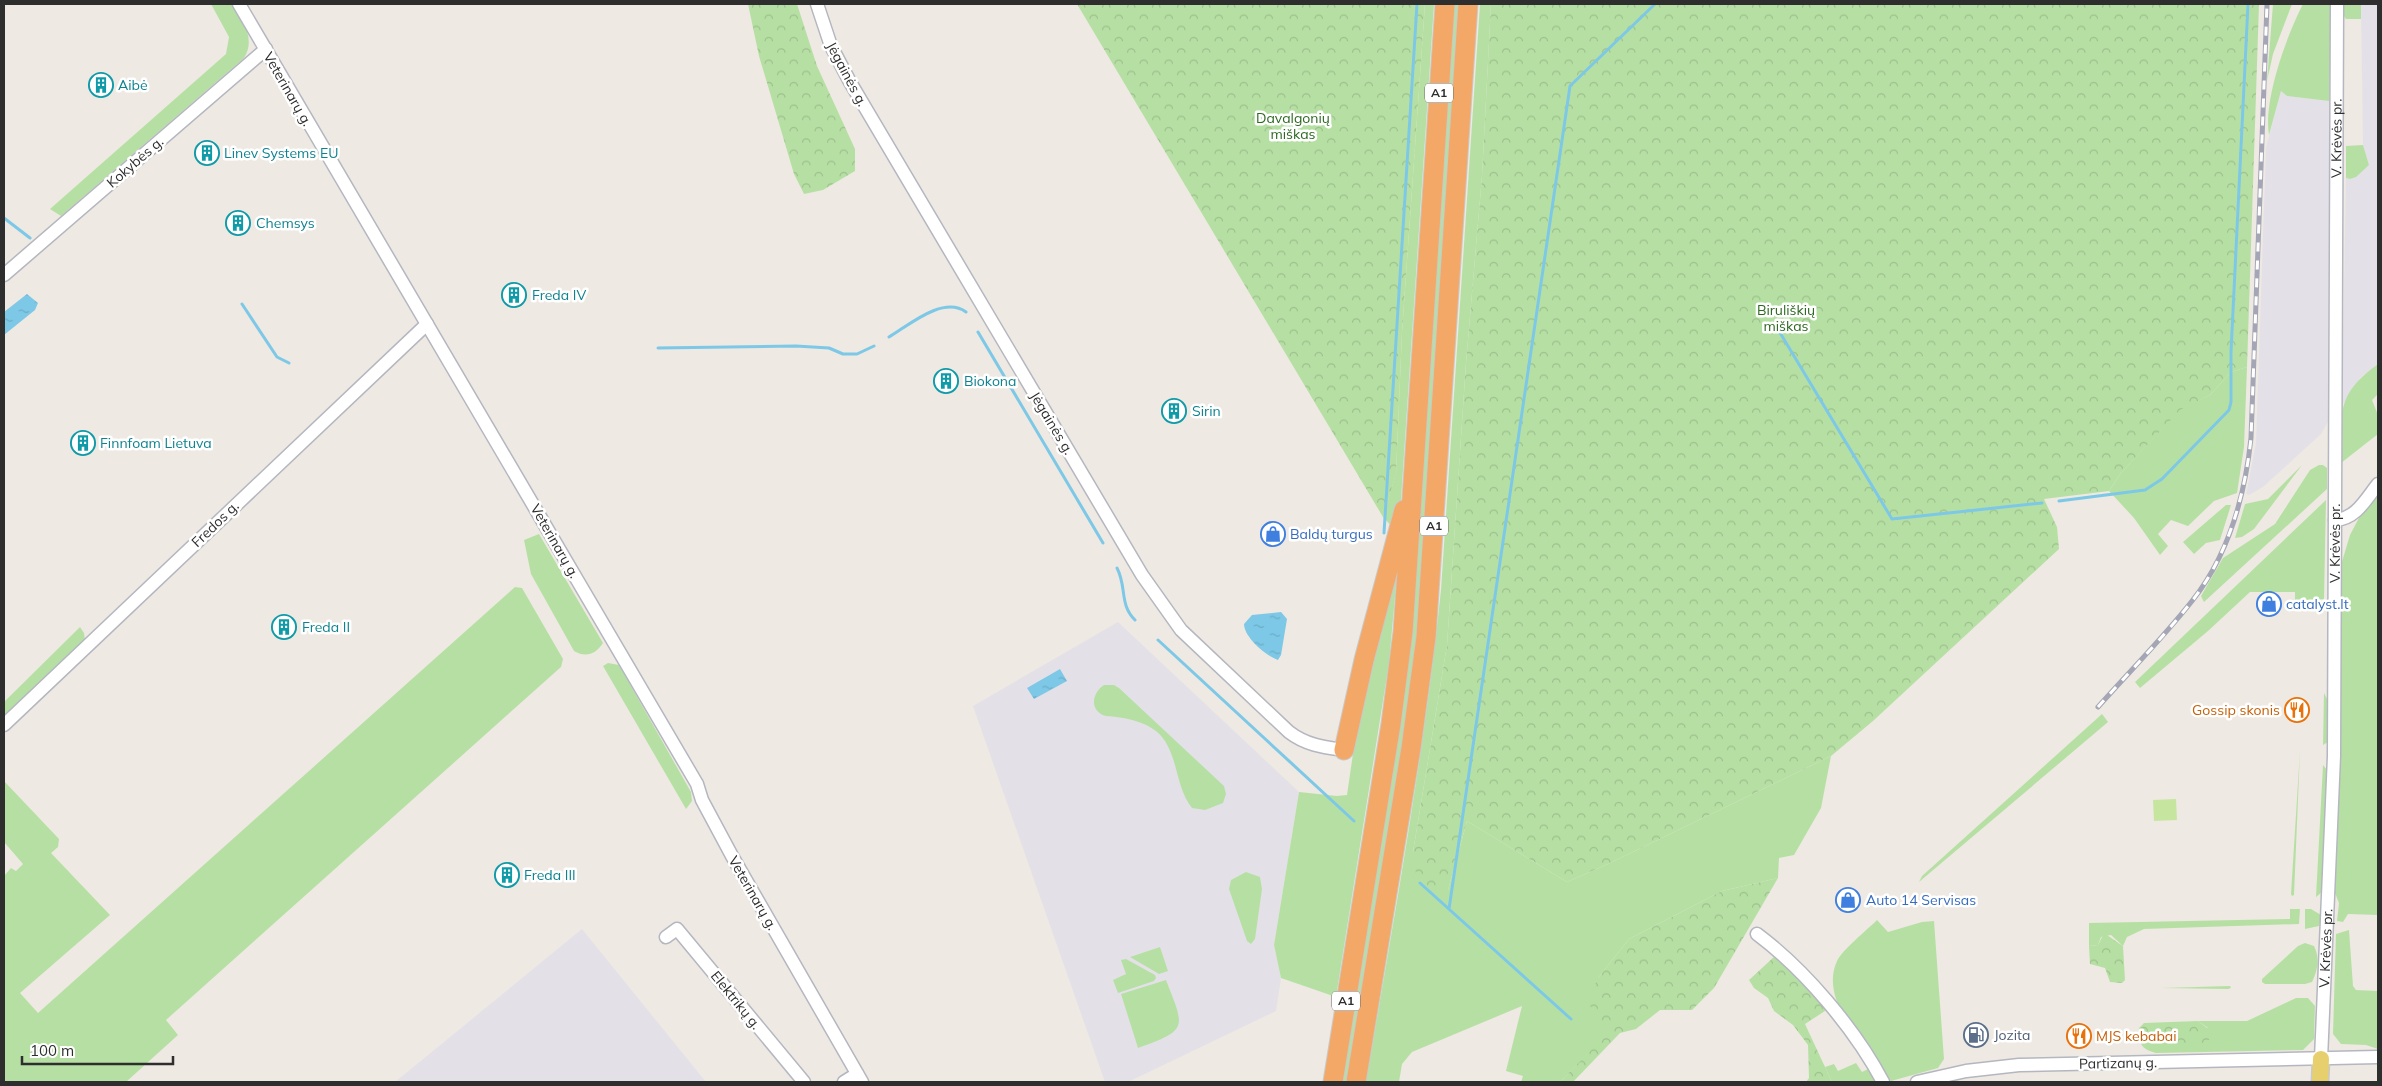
<svg xmlns="http://www.w3.org/2000/svg" width="2382" height="1086" font-family="Mulish,sans-serif">
	<style>
		.industrial { fill: #e3e1e7 }
		.grass { fill: #b6e0a3 }
		.forest { fill: url(#forest-crowns) }
		.pitch { fill: #c6e6a0 }
		.water { fill: url(#water-ripples) }
		.lines { fill: none; stroke-linecap: round; stroke-linejoin: round }
		.stream { stroke: #7dc8e7; stroke-width: 3 }
		.minor-casing { stroke: #b5b7c0; stroke-width: 15 }
		.major-casing { stroke: #c9c9c9; stroke-width: 19 }
		.highway-casing { stroke: #c9c9c9; stroke-width: 21 }
		.minor { stroke: #fff; stroke-width: 12 }
		.major { stroke: #e8cf6d; stroke-width: 16 }
		.highway { stroke: #f3a867; stroke-width: 19 }
		.rail-casing { stroke: #a4a6b6; stroke-width: 5 }
		.rail { stroke: #fff; stroke-width: 3; stroke-dasharray: 9; stroke-linecap: butt }
		.labels { text-anchor: middle; stroke-width: 5; stroke-linejoin: round; paint-order: stroke }
		.shield { fill: #fff; stroke: #6d6d6d; stroke-width: 1 }
		.shield-label { font-size: 12px; font-weight: bold; fill: #2e2e2e }
		.street-label { font-size: 14px; fill: #2e2e2e; stroke: #fff }
		.culture-label { font-size: 14px; fill: #0d838f; stroke: #fff; text-anchor: start }
		.park-label { font-size: 14px; fill: #2d6821; stroke: #fff }
		.shop-label { font-size: 14px; fill: #366cbe; stroke: #fff; text-anchor: start }
		.food-label { font-size: 14px; fill: #c56008; stroke: #fff; text-anchor: end }
		.service-label { font-size: 14px; fill: #4e5e75; stroke: #fff; text-anchor: start }
	</style>
	<defs>
		<pattern id="forest-crowns" width="20" height="18" patternUnits="userSpaceOnUse" patternTransform="scale(1.25)"><rect width="20" height="18" fill="#b6e0a3"/><path d="M2 6a3 3 0 1 1 6 0M12 15a3 3 0 1 1 6 0" fill="none" stroke="#9dc08d"/></pattern>
		<pattern id="water-ripples" width="26" height="14" patternUnits="userSpaceOnUse" patternTransform="scale(1.25)"><rect width="26" height="14" fill="#7dc8e7"/><path d="M2 4q2-2 4 0t4 0M15 11q2-2 4 0t4 0" fill="none" stroke="#6cacc6"/></pattern>
	</defs>
	<rect width="100%" height="100%" fill="#eee9e2"/>
	<path class="industrial" d="M2361,4H2378V364L2360,378L2342,406L2346,178L2350,179L2369,165L2363,145Z
		M2281,91L2287,96L2329,101V410L2328,422L2321,434L2263,487L2249,495L2246,494L2247,490L2256,443L2266,148Z
		M1118,622L1299,792L1274,945L1281,978L1276,1011L1128,1082H1105L973,706Z
		M582,929L706,1082H395L444,1042Z"/>
	<path class="grass" d="M211,4H233C243,21 256,39 244,58L61,216L50,209L226,54L229,37Z
		M1425,4H1434L1401,500L1395,530L1383,517L1396,473L1402,332Z
		M1452,4H1463L1416,661L1349,1082H1340L1369,899Z
		M1480,4H1491L1482,176L1466,363L1447,645L1413,852L1448,890L1467,821L1567,882L1608,864L1831,756L1821,808L1794,855L1779,858L1778,878L1722,891L1629,939L1598,978L1611,1030L1560,1082H1521L1523,1076L1506,1071L1522,1006L1412,1052L1402,1064L1399,1082H1366C1394,918 1424,755 1441,590Z
		M2273,4H2292L2273,54L2267,81Z
		M2303,4H2331L2329,101L2287,96L2281,91L2269,135C2263,100 2287,35 2303,4Z
		M2343,4H2361V19H2346L2343,15Z
		M2363,145L2369,165L2356,177L2350,179L2346,178V146Z
		M2378,364V394L2372,400L2378,415V434L2341,463C2341,414 2335,395 2378,364Z
		M2247,367L2244,447L2237,493L2214,501L2188,526L2171,520L2158,534L2168,546L2160,555L2134,518L2109,491L2121,473L2180,409L2210,395L2231,372Z
		M2302,465L2254,529L2242,537L2235,538L2245,504L2268,499Z
		M2319,465H2323L2327,468V489L2204,602L2201,596L2223,558L2275,524L2310,470Z
		M2378,491V915L2348,914L2343,922L2337,921L2339,903L2333,888L2340,711L2341,565L2350,535L2361,514Z
		M2326,500L2324,599L2295,602V592H2250L2208,631L2140,688L2135,682Z
		M2226,505H2231L2220,540L2206,543L2194,554L2183,542Z
		M539,534L603,643C596,654 586,658 574,651L531,574L524,540Z
		M1399,552L1389,663L1336,997L1281,978L1274,945L1299,792L1337,796L1347,795L1355,740Z
		M515,587L522,588L563,659L561,667L166,1020L178,1035L126,1082H4V876L11,868L16,871L23,864L4,842V781L59,839L58,847L51,853L110,915L20,993L38,1013Z
		M80,627L84,633L85,641L4,717V702Z
		M608,663L619,665L691,792L692,801L686,809L603,666Z
		M1104,685H1114L1119,688L1224,786L1226,794L1223,803L1205,810L1192,808C1174,786 1179,750 1156,731C1144,722 1131,719 1116,717C1111,716 1105,717 1101,714C1089,707 1094,691 1104,685Z
		M2324,693L2328,701V742L2323,745Z
		M2102,714L2108,722L1919,882L1922,876Z
		M2300,751L2294,895L2292,896L2291,894Z
		M2323,765L2327,770L2322,892L2316,897Z
		M1246,872L1260,877L1262,889L1255,939L1251,944L1247,941L1229,889L1231,880Z
		M2290,909H2300L2299,924L2144,929L2127,937L2123,946L2111,935L2101,937L2098,945L2089,946V923L2290,919Z
		M2305,909H2311L2321,915L2319,926L2305,929Z
		M1877,920L1888,932L1922,922L1934,921L1944,1059L1938,1068L1891,1081C1869,1050 1818,1002 1837,961C1843,949 1866,931 1877,920Z
		M2349,930L2353,986L2356,990L2378,991V1049L2366,1045L2341,1044L2333,1034L2336,934Z
		M2305,943L2314,946C2320,958 2318,970 2312,982L2305,984H2265L2262,982V979L2298,946Z
		M1160,947L1168,971L1159,974L1130,957Z
		M1126,959L1155,975L1156,978L1154,981L1118,993L1113,980L1126,974L1121,960Z
		M1166,980C1184,1027 1190,1030 1138,1048L1121,994Z
		M2230,986L2231,988L2228,989L2162,988Z
		M2296,998H2308L2315,1006L2314,1039L2303,1050L2156,1053C2144,1050 2140,1046 2138,1034L2140,1040L2208,1028L2198,1021H2247Z
		M1856,1063L1862,1072L1870,1068L1877,1082H1832L1825,1067L1834,1064L1838,1071Z"/>
	<path class="forest" d="M748,4H797L817,66L855,149V171L823,190L804,194L794,174L759,56Z
		M1077,4H1425L1402,332L1396,474L1383,517Z
		M1491,4H2259L2247,367L2231,372L2210,395L2180,410L2121,473L2109,491L2044,499L2057,527L2059,549L1873,721L1831,756L1608,864L1567,882L1467,821L1448,890H1429L1416,874L1413,852L1447,645L1466,363L1482,176Z
		M1778,878L1714,988L1692,1010H1660L1636,1029L1620,1033L1573,1082H1560L1610,1030L1596,1021L1588,1000L1598,978L1629,939L1722,891Z
		M2104,933L2123,946L2125,980L2122,983L2110,982L2105,968L2090,964L2089,946L2098,945Z
		M1775,956L1807,984L1828,1009L1805,1024L1832,1082H1806L1809,1078L1808,1045L1793,1025L1774,1011L1768,998L1754,988L1749,980Z
		M2198,1021L2211,1031L2212,1038L2194,1048L2145,1045L2138,1034L2139,1028L2144,1023Z"/>
	<path class="pitch" d="M2176,799L2177,820L2154,821L2153,800Z"/>
	<path class="water" d="M27,294L38,303L35,310L4,335V312Z
		M1281,612L1287,619L1281,655L1278,660C1266,656 1244,637 1244,624L1252,615Z
		M1060,669L1067,681L1034,699L1027,688Z"/>
	<g class="lines">
		<path class="stream" d="M4,218L30,238
			M242,304L277,357L289,363
			M1776,326L1892,519L2042,503
			M978,332L1103,543
			M889,337C908,326 943,295 966,312
			M658,348L796,346L829,348L843,354H857L874,346
			M2059,501L2145,490L2162,479L2229,410L2231,402V352L2248,4
			M1384,533L1417,4
			M1117,568C1127,587 1119,604 1135,620
			M1158,640L1354,821
			M1420,883L1571,1019
			M1449,909L1570,86L1655,4"/>
		<defs>
			<g id="minor">
				<path d="M239,4L697,784L702,800L732,856L862,1082"/>
				<path d="M817,4L831,46L850,82L1142,575L1181,630L1289,732C1306,745 1323,747 1344,750"/>
				<path d="M4,275L266,49"/>
				<path d="M2335,520C2356,519 2366,499 2378,484"/>
				<path d="M4,725L427,324"/>
				<path d="M1757,934C1805,970 1855,1029 1883,1082"/>
				<path d="M666,937L677,929L804,1082"/>
				<path id="s1" d="M2321,1059L2334,756L2337,4"/>
				<path d="M844,1082L857,1074"/>
				<path d="M1917,1082L1966,1071L2019,1065L2378,1057"/>
			</g>
			<path id="major" d="M2320,1082L2321,1059"/>
			<path id="highway" d="M1344,750L1364,660L1404,510
				M1333,1082L1391,724L1403,632L1445,4
				M1356,1082L1411,748L1426,637L1468,4"/>
		</defs>
		<use href="#minor" class="minor-casing"/>
		<use href="#major" class="major-casing"/>
		<use href="#highway" class="highway-casing"/>
		<use href="#minor" class="minor"/>
		<use href="#major" class="major"/>
		<use href="#highway" class="highway"/>
		<defs>
			<path id="rail" d="M2098,707C2129,672 2163,638 2192,601C2228,556 2245,495 2251,438L2267,4"/>
		</defs>
		<use href="#rail" class="rail-casing"/>
		<use href="#rail" class="rail"/>
	</g>
	<defs>
		<symbol id="building-ring" viewBox="-11 -11 22 22"><circle r="9.5" fill="#fff" stroke="#0f9aa8" stroke-width="1.5"/><path d="M-4-6H4V6H1V3H-1V6H-4ZM-2.5-4.3h1.7v1.8h-1.7ZM.8-4.3h1.7v1.8H.8ZM-2.5-1h1.7V.8h-1.7ZM.8-1h1.7V.8H.8Z" fill="#0f9aa8"/></symbol>
		<symbol id="shop-ring" viewBox="-11 -11 22 22"><circle r="9.5" fill="#fff" stroke="#3f7fe0" stroke-width="1.5"/><path d="M-5-2.5h2.3a2.7 3.5 0 0 1 5.4 0H5L5.5 6h-11ZM-1.5-2.5h3a1.5 2.3 0 0 0-3 0Z" fill="#3f7fe0"/></symbol>
		<symbol id="restaurant-ring" viewBox="-11 -11 22 22"><circle r="9.5" fill="#fff" stroke="#e8710a" stroke-width="1.5"/><path d="M-5-6h1v4h1v-4h1v4h1v-4h1v5L-1.5 .5V6h-2V.5L-5-1ZM5-6V6H3V1.5H1.5Q1.5-4 5-6Z" fill="#e8710a"/></symbol>
		<symbol id="fuel-ring" viewBox="-11 -11 22 22"><circle r="9.5" fill="#fff" stroke="#5c6f8a" stroke-width="1.5"/><path d="M-5.5-6h7V0h2V4h1.3V-2.5L3-4.5l.8-.8L6-3V5H2.5V1h-1V6h-7ZM-4.2-4.7v3.2H.2V-4.7Z" fill="#5c6f8a"/></symbol>
	</defs>
	<g fill-rule="evenodd">
		<use href="#building-ring" x="87" y="71" width="28" height="28"/>
		<use href="#building-ring" x="193" y="139" width="28" height="28"/>
		<use href="#building-ring" x="224" y="209" width="28" height="28"/>
		<use href="#building-ring" x="500" y="281" width="28" height="28"/>
		<use href="#building-ring" x="932" y="367" width="28" height="28"/>
		<use href="#building-ring" x="1160" y="397" width="28" height="28"/>
		<use href="#building-ring" x="69" y="429" width="28" height="28"/>
		<use href="#shop-ring" x="1259" y="520" width="28" height="28"/>
		<use href="#shop-ring" x="2255" y="590" width="28" height="28"/>
		<use href="#building-ring" x="270" y="613" width="28" height="28"/>
		<use href="#restaurant-ring" x="2283" y="696" width="28" height="28"/>
		<use href="#building-ring" x="493" y="861" width="28" height="28"/>
		<use href="#shop-ring" x="1834" y="886" width="28" height="28"/>
		<use href="#fuel-ring" x="1962" y="1021" width="28" height="28"/>
		<use href="#restaurant-ring" x="2065" y="1022" width="28" height="28"/>
	</g>
	<g class="labels">
		<g class="shield">
			<rect x="1425" y="83.5" width="28" height="19" rx="4"/>
			<rect x="1420" y="516.5" width="28" height="19" rx="4"/>
			<rect x="1332" y="991.5" width="28" height="19" rx="4"/>
		</g>
		<g class="shield-label">
			<text x="1439" y="97">A1</text>
			<text x="1434" y="530">A1</text>
			<text x="1346" y="1005">A1</text>
		</g>
		<g class="street-label">
			<text transform="translate(847 74) rotate(62)" y="5">Jėgainės g.</text>
			<text transform="translate(288 89) rotate(60)" y="5">Veterinarų g.</text>
			<text dy="5" stroke="none"><textPath href="#s1" startOffset="921">V. Krėvės pr.</textPath></text>
			<text transform="translate(135 162) rotate(-41)" y="5">Kokybės g.</text>
			<text transform="translate(1052 423) rotate(59)" y="5">Jėgainės g.</text>
			<text transform="translate(215 524) rotate(-44)" y="5">Fredos g.</text>
			<text transform="translate(555 541) rotate(60)" y="5">Veterinarų g.</text>
			<text dy="5" stroke="none"><textPath href="#s1" startOffset="516">V. Krėvės pr.</textPath></text>
			<text transform="translate(753 893) rotate(60)" y="5">Veterinarų g.</text>
			<text dy="5" stroke="none"><textPath href="#s1" startOffset="111">V. Krėvės pr.</textPath></text>
			<text transform="translate(736 1000) rotate(51)" y="5">Elektrikų g.</text>
			<text transform="translate(2118 1063) rotate(-1)" y="5">Partizanų g.</text>
		</g>
		<g class="culture-label">
			<text x="118" y="90">Aibė</text>
			<text x="224" y="158">Linev Systems EU</text>
			<text x="256" y="228">Chemsys</text>
			<text x="532" y="300">Freda IV</text>
			<text x="964" y="386">Biokona</text>
			<text x="1192" y="416">Sirin</text>
			<text x="100" y="448">Finnfoam Lietuva</text>
			<text x="302" y="632">Freda II</text>
			<text x="524" y="880">Freda III</text>
		</g>
		<g class="park-label">
			<text x="1293" y="123">Davalgonių<tspan x="1293" dy="16">miškas</tspan></text>
			<text x="1786" y="315">Biruliškių<tspan x="1786" dy="16">miškas</tspan></text>
		</g>
		<g class="shop-label">
			<text x="1290" y="539">Baldų turgus</text>
			<text x="2286" y="609">catalyst.lt</text>
			<text x="1866" y="905">Auto 14 Servisas</text>
		</g>
		<g class="food-label">
			<text x="2280" y="715">Gossip skonis</text>
			<text x="2096" y="1041" text-anchor="start">MJS kebabai</text>
		</g>
		<g class="service-label">
			<text x="1994" y="1040">Jozita</text>
		</g>
	</g>
	<rect width="2382" height="1086" fill="none" stroke="#2e2e2e" stroke-width="10"/>
	<path d="M22 1056v8h151v-8" fill="none" stroke="#2e2e2e" stroke-width="2.5"/>
	<text x="30" y="1056" font-size="15" fill="#2e2e2e" stroke="#ffffff" stroke-width="4" paint-order="stroke">100 m</text>
</svg>
